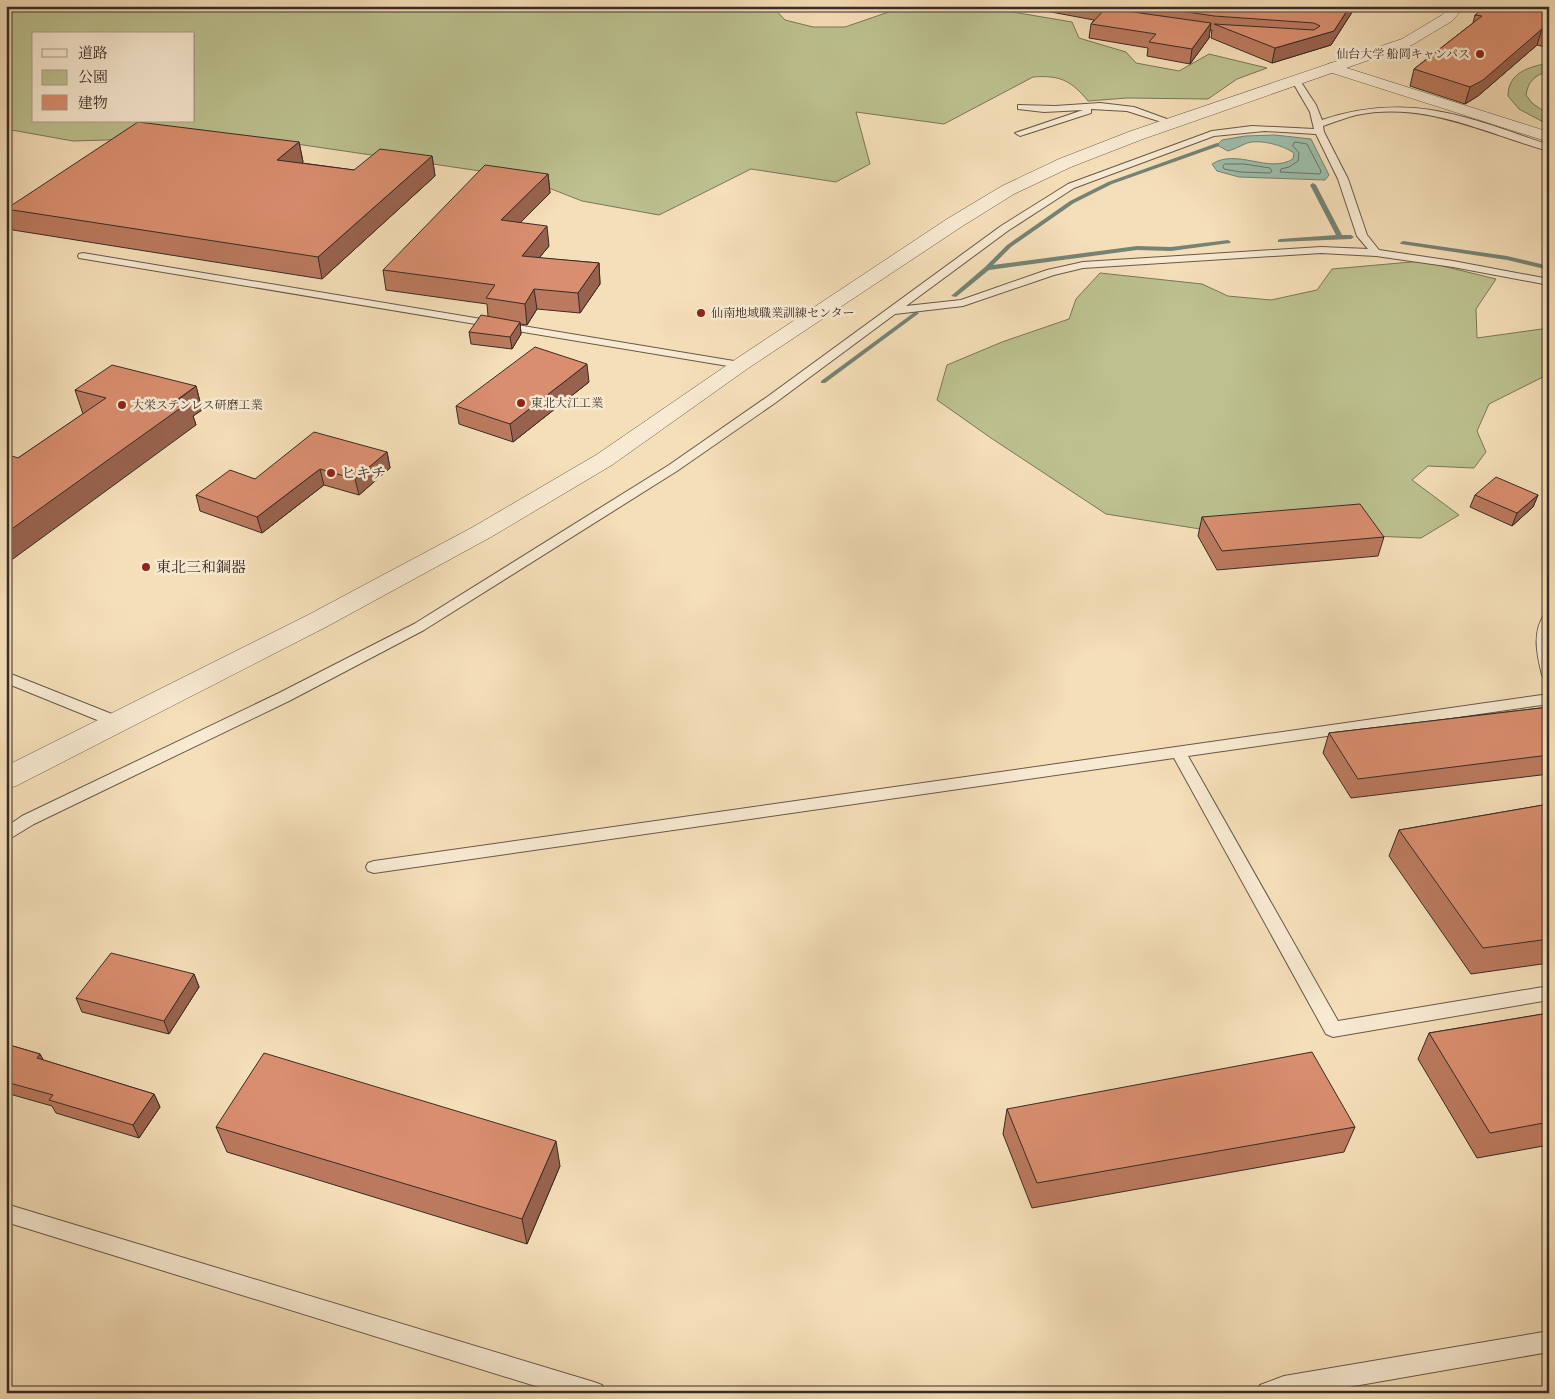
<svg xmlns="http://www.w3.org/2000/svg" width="1555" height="1399" font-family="'IM FELL English','Noto Serif JP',serif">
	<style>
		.green { fill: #bcc18f; stroke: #7a765a; fill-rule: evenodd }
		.water { fill: #9dbdaa; stroke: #758375 }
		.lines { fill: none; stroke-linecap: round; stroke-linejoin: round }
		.shore { stroke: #6b7468; stroke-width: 1 }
		.stream { fill: #758375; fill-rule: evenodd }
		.service-casing { stroke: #68584a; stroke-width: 2 }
		.minor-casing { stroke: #68584a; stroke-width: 1 }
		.tertiary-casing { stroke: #68584a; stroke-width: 1 }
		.service { fill: #f8ead2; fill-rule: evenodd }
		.minor { fill: #f8ead2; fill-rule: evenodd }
		.tertiary { fill: #f8ead2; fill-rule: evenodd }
		.wall { fill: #bb7a5f; stroke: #392b25 }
		.shaded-wall { fill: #98634e; stroke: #392b25 }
		.building { fill: #d98e6f; stroke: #392b25 }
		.poi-dot { fill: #8f2418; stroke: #f8ead2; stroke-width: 2 }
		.labels { text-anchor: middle; stroke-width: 5; stroke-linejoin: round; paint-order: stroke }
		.far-poi-label { font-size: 12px; fill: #392b25; stroke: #f8ead2; text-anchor: start }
		.poi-label { font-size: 15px; fill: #392b25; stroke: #f8ead2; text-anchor: start }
	</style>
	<rect width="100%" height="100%" fill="#f5dfb9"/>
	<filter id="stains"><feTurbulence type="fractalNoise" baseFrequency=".004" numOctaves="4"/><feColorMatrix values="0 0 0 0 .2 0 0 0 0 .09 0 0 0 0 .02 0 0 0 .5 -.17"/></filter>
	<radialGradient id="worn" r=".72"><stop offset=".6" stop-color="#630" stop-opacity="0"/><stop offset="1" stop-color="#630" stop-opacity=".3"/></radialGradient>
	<path class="green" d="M6,6H772L785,20L813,27H845L906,6H977L1072,22L1079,38L1126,52L1136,63L1179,71L1209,54L1267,68L1237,79L1208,99L1127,98L1088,101C1071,80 1059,75 1033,77L944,124L856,112L870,164L836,182L751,169L659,215L582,201L521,177L242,136L73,141L6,129ZM34,34H194V121H34Z
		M1549,63V71C1535,75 1528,81 1526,95L1532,103L1549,115V125L1519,109L1508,96C1508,73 1528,67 1549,63Z
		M1422,261L1496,279L1476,309L1477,338L1549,328V374L1489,404L1477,431L1486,452L1474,468L1428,466L1412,480L1459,515L1421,538L1200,529L1106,514L991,438L937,400L947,365L1002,342L1069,319L1076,299L1100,273L1202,284L1228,296L1271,300L1317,290L1332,269Z"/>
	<path class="water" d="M1275,135L1311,139L1329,175L1325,180L1239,177L1217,171L1212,164C1237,148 1269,174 1293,159L1294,153C1283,145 1260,139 1247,143C1240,146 1235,149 1228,151L1217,145L1222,140L1245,136Z"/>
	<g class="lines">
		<path class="shore" d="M1295,142L1307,144L1321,171L1320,174L1280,172L1281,169L1289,167L1298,161L1299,153L1293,146Z
			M1225,164H1244L1270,168L1272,171L1270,173L1240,172L1224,169L1223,166Z"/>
		<path class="stream" d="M1217,143L1219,144V146L1112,184L1074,203L1011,247L993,265L1137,246L1171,247L1228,240L1231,242L1230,243L1171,251L1137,250L989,270L956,297L951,296L985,267L1007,245L1070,201L1108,182Z
			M1313,183L1316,185L1342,235H1351L1354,237L1351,239L1278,242V240L1280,239L1336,235L1310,185Z
			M1403,241L1507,256L1549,266V270L1507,260L1401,244L1400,243Z
			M916,311L919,313L918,314L825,383H821V381Z"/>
		<defs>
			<path id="service" d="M1296,78L1299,79L1316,105L1322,120C1408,91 1468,117 1549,145V151C1483,133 1427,101 1356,115C1345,118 1334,122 1323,126L1324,132L1348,179L1367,235L1379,250L1453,261L1549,279V285L1453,267L1376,256L1321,253L1083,268L1054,275L963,306L895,314L775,403L677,471L424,630L289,701L34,824L6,841V827L22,816L279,693L414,624L669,465L767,397L1001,226L1068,184L1212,131L1252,126L1314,129L1310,112L1292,81ZM1265,131L1316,134L1338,179L1357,236L1368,249L1321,247L1083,262L1047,270L961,300L906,306L1009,230L1074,188L1214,136Z
				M1100,103L1134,107L1175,122L1171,125L1127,111L1091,109V113L1020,136L1015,133L1083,110L1044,112L1018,109V105L1055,106Z
				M83,253L740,362L746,365L740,368L79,258L78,256L79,254Z
				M1549,614V680L1544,678L1542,675C1537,655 1532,633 1544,615Z
				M6,672L122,718L125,722L122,726L117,727L112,726L6,683Z
				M1549,694V704L1188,756L1338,1021L1549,986V1000L1333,1037L1326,1034L1174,758L374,873L368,871L366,867L368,863L374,861Z
				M6,1204L594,1382L602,1385L605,1393H558L6,1222Z
				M1549,1331V1352L1314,1393H1257L1260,1385L1284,1376Z"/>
			<path id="minor" d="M1331,63L1549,132V142L1326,71L1323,68L1326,65Z"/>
			<path id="tertiary" d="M1450,6H1465L1452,21L1412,45L1143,139L1071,167L1014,194L961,227L747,369L612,465L491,537L326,627L16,786L6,789V766L308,615L473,527L596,455L733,361L947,219L1002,186L1059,159L1131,131L1402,39L1442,15Z"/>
		</defs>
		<use href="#service" class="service-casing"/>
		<use href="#minor" class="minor-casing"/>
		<use href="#tertiary" class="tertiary-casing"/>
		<use href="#service" class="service"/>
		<use href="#minor" class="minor"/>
		<use href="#tertiary" class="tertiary"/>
	</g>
	<path class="wall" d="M862,6H892L871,11Z
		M1019,6H1139L1134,12L1142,13L1143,6H1356L1331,45L1272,63L1211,38L1212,30H1210L1209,38L1190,64L1147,56L1148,48L1089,38L1091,24L1094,20Z
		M1369,6H1410L1407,12Z
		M1549,6V48L1537,45L1478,96L1465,104L1410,86L1414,69L1473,23L1475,15Z
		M299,142L303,162L302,163L354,170L432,156L435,176L322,279L13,230L6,210V209Z
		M548,174L550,193L520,223L549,246L539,258L599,263L600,284L580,313L537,309L527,325L520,324L521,334L512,349L471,344L469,332L488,316L487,304L386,290L383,270Z
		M589,382L513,442L459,424L456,406Z
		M196,386L202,410L193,416L196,425L18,458L83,414L75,390Z
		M387,452L390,468L359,495L324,485L262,533L200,511L196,495L255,479Z
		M1475,495H1538L1533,507L1512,526L1470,507Z
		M1202,517L1384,537L1378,556L1217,570L1198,536Z
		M1549,707V774L1351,798L1323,753L1329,733Z
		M1549,804V963L1471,974L1389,856L1399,830Z
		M194,974L199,987L169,1034L82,1012L76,998Z
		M1549,1013V1145L1477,1158L1418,1059L1429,1033Z
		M6,1044L40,1054L43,1060L154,1094L160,1107L139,1138L56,1113L52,1106L6,1093Z
		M1007,1109L1355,1127L1344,1152L1032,1208L1003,1134Z
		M216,1127L560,1166L527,1244L227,1152Z"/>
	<path class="shaded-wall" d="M872,6H892L871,11Z
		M1130,6H1139L1128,17Z
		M1350,6H1356L1331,45L1272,63L1275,48L1334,31Z
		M1211,23L1209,38L1190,64L1192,49Z
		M1542,29L1537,45L1478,96L1465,104L1470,87Z
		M299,142L303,162L281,180L277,160Z
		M432,156L435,176L322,279L318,257Z
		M548,174L550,193L503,240L501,220Z
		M547,226L549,246L524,276L522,256Z
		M599,263L600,284L580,313L578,293Z
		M534,289L537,309L527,325L525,304Z
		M520,322L521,334L512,349L510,337Z
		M587,364L589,382L513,442L510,424Z
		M196,386L202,410L193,416L196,425L6,564V533Z
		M387,452L390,468L359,495L355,479Z
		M320,469L324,485L262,533L257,517Z
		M1538,495L1533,507L1512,526L1517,513Z
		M194,974L199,987L169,1034L164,1021Z
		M40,1054L47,1067L37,1058Z
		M154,1094L160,1107L139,1138L133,1125Z
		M556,1141L560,1166L527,1244L522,1219Z"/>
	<path class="building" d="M1097,6H1107L1133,12L1211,23L1192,49L1149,42L1156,34L1091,24L1106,8Z
		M1148,6H1350L1334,31L1275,48L1214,24L1314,30L1320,26L1314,23L1214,16Z
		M1486,6H1549V31L1542,29L1483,80L1470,87L1414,69L1482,16L1475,15Z
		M138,122L299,142L277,160L354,170L380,149L432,156L318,257L6,209Z
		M485,165L548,174L501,220L547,226L522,256L599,263L578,293L534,289L525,304L486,298L495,285L383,270Z
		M481,315L520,322L510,337L469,332Z
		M535,347L587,364L510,424L456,406Z
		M112,365L196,386L178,399L189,402L6,533V454L18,458L106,398L75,390Z
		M314,432L387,452L355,479L320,469L257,517L196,495L230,470L255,479Z
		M1496,477L1538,495L1517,513L1475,495Z
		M1360,504L1384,537L1222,551L1202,517Z
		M1549,707V755L1358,779L1329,733Z
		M1549,804V939L1483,948L1399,830Z
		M111,953L194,974L164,1021L76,998Z
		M1549,1013V1122L1490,1133L1429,1033Z
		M6,1044L40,1054L37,1058L154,1094L133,1125L49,1100L53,1095L6,1082Z
		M1312,1052L1355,1127L1037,1183L1007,1109Z
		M264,1053L556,1141L522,1219L216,1127Z"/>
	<g class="poi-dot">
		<circle cx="1480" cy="54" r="5"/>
		<circle cx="701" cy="313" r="5"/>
		<circle cx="521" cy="403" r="5"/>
		<circle cx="122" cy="405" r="5"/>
		<circle cx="331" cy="473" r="5"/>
		<circle cx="146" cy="567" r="5"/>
	</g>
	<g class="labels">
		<g class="far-poi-label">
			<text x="1470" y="58" text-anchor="end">仙台大学 船岡キャンパス</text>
			<text x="711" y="317">仙南地域職業訓練センター</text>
			<text x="531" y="407">東北大江工業</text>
			<text x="132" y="409">大栄ステンレス研磨工業</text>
		</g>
		<g class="poi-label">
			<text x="341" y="478">ヒキチ</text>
			<text x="156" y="572">東北三和鋼器</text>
		</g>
	</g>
	<rect width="1555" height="1399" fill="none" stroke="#f5dfb9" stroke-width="25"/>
	<rect x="8" y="8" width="1540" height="1384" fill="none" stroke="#392b25" stroke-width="2.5"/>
	<rect x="12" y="12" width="1530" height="1374" fill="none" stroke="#392b25"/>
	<rect x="32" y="32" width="162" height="90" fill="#f8ead2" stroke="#ac9e8d"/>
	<rect x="42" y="49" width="25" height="8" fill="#f8ead2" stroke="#ac9e8d"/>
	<text x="78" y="58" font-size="15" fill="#392b25">道路</text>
	<rect x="42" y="70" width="25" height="15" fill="#bcc18f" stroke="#ac9e8d"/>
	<text x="78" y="82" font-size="15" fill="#392b25">公園</text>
	<rect x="42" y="95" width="25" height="15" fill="#d98e6f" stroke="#ac9e8d"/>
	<text x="78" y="108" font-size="15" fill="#392b25">建物</text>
	<rect width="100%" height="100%" filter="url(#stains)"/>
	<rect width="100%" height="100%" fill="url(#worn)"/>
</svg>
